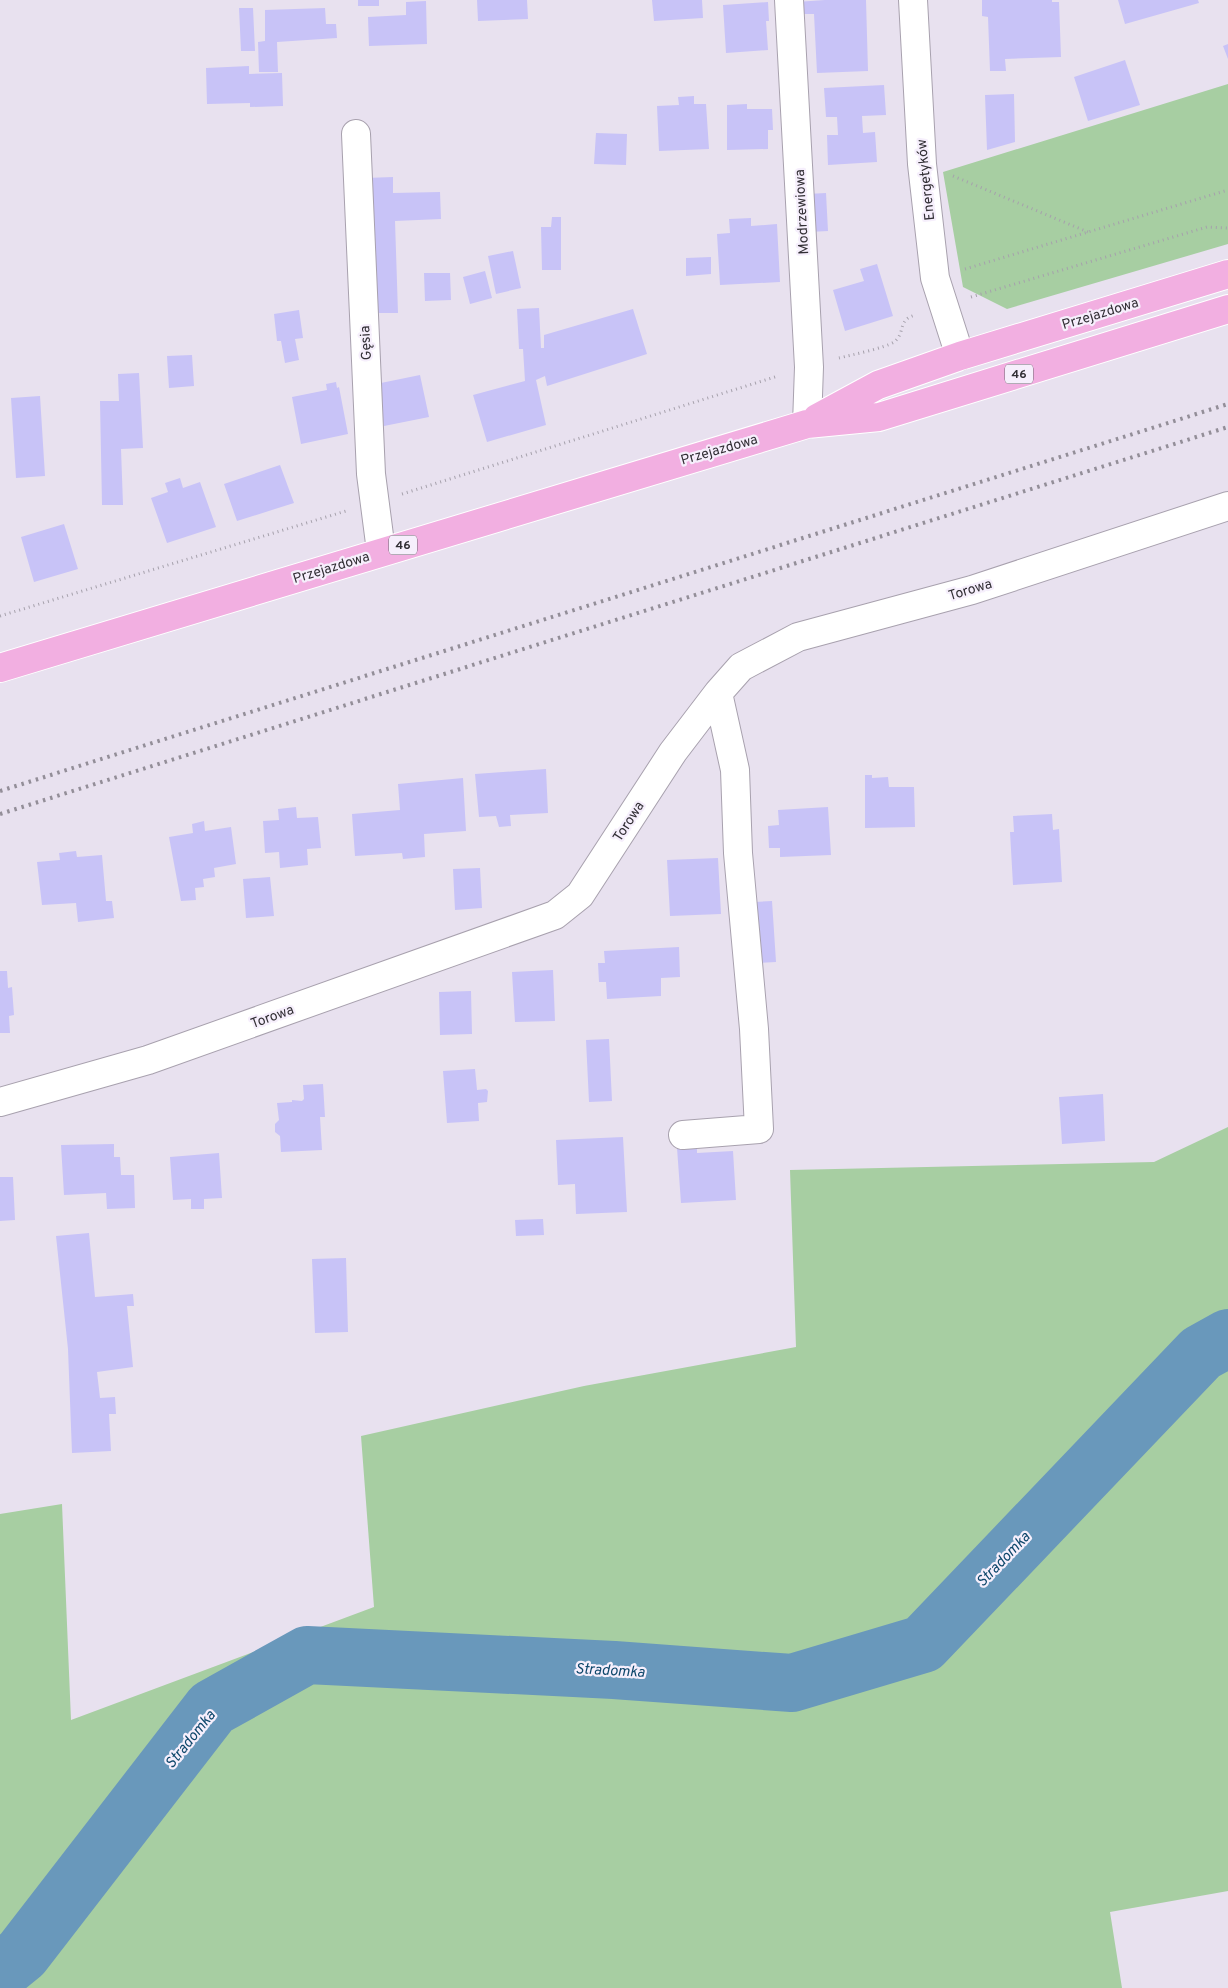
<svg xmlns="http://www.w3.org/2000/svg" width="1228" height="1988" font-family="Overpass,sans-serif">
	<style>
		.green { fill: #a7cea2 }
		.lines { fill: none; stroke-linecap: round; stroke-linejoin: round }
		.river { stroke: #6998bb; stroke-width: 58 }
		.building { fill: #c8c3f7 }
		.minor-casing { stroke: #a8a1ae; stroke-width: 30 }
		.major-casing { stroke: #fff; stroke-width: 30 }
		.path { stroke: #a6a1ac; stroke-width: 3; stroke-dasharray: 1 4; stroke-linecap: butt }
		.minor { stroke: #fff; stroke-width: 28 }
		.major { stroke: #f2afe1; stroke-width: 28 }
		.rail { stroke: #938e98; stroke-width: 4; stroke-dasharray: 2.5 5; stroke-linecap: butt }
		.labels { text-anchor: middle; stroke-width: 4.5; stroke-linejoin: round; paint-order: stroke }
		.shield { fill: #f6effc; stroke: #6d6971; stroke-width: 1 }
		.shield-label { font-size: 12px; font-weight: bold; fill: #322f35 }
		.street-label { font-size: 14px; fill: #322f35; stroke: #f6effc }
		.water-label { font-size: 15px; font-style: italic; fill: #0e476b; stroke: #f6effc }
	</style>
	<rect width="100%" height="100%" fill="#e8e1ef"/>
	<path class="green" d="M1228,84V244L1007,309L963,287L943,172Z
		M1228,1127V1891L1110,1912L1122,1988H0V1514L62,1504L71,1720L374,1607L361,1436L584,1386L796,1347L790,1170L1154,1162Z"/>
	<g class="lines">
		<path class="river" d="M0,1972L22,1954L212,1708L307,1655L614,1670L792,1683L923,1644L1201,1353L1228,1338"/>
	</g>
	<path class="building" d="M358,0H379V6H358Z
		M477,0H527L528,19L478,21Z
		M652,0H702L703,18L654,21Z
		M825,0H866L868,71L817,73L814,14H796V2Z
		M982,0H1052V2H1059L1061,57L1005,59L1006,71H990L988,17L982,16Z
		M1118,0H1198L1199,3L1125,24Z
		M426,1L427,44L369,46L368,17L406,15V2Z
		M768,2L769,21H766L768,50L726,53L723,5Z
		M239,8H253L255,51H241Z
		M325,8L326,24H336L337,38L277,42L278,72H259L258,42L265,41V10Z
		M1228,44V59L1223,46Z
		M1125,60L1140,105L1088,121L1074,77Z
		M249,66V74L282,73L283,106L250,107V103L207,104L206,68Z
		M884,85L886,115L862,116L863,133L875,132L877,162L828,165L827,135H838L837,117H826L824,88Z
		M1014,94L1015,142L987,150L985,95Z
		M694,96V104H706L709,149L659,151L657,106L679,105L678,97Z
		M747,104V109H772L773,130H768V149L727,150V105Z
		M596,133L627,134L626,165L594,164Z
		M393,177V193L440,192L441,219L395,221L398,313H373L366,178Z
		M826,193L828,231L809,232L807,194Z
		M552,217H561V270H542L541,227H551Z
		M751,218V226L777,224L780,282L720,285L717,234L730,233L729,219Z
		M513,251L521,288L496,294L488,256Z
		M711,257V274L686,276V258Z
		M877,264L893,316L845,331L833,290L864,281L860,269Z
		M485,271L492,298L470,304L463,277Z
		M424,273H450L451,300L425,301Z
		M539,308L541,348H544V335L633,309L647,354L547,386L545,376L536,380L546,425L487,442L473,395L525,381L523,349H519L517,309Z
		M299,310L303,338L295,339L299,360L285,363L281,341H277L274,314Z
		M192,355L194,386L169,388L167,356Z
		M139,373L143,448L121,449L123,505H102L100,401H119L118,374Z
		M420,375L429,417L384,426L376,384Z
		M336,382L337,388L339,387L348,434L301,444L292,397L327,390L326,384Z
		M40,396L45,476L16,478L11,398Z
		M280,465L294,503L237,521L224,484Z
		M180,478L183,488L200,482L216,527L167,543L151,498L168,492L165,483Z
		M64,524L78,569L34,582L21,537Z
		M546,769L548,813L510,815L511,826L499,827L496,816L479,817L475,774Z
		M865,775H872V778L888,777L889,787H914L915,827L865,828Z
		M463,778L466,831L424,834L425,857L403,859L402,853L355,856L352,814L400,810L398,784Z
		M296,807L297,818L318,817L321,848L307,849L308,865L280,868L279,852L265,853L263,821L279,820L278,809Z
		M828,807L831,855L780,857V848H769L768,826L779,825L778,810Z
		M1052,814L1053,830L1059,829L1062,882L1013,885L1010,832H1014L1013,816Z
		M204,821L205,831L231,827L236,864L214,868L215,877L203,879L204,887L195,888L196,900L181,901L169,837L193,833L192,824Z
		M76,851L77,857L102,855L106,901H112L114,918L78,922L76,903L42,905L37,862L60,860L59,853Z
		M718,858L721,914L670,916L667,860Z
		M480,868L482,908L455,910L453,869Z
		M270,877L274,916L246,918L243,879Z
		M772,901L776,962L758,963L755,902Z
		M679,947L680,977L661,978V996L607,999L606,982H599L598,963H605L604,951Z
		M553,970L555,1021L515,1022L512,972Z
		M0,971H7L8,988L12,987L14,1015L9,1016L10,1033H0Z
		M471,991L472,1034L440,1035L439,992Z
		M609,1039L612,1101L589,1102L586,1040Z
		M475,1069L477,1090L486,1089L488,1091L487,1102L478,1103L479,1121L447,1123L443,1071Z
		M323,1084L325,1117H320L322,1150L281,1152L280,1136L275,1132V1124L279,1120L277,1103L292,1102V1100L302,1101L304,1099L303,1085Z
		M1103,1094L1105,1141L1062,1144L1059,1097Z
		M623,1137L627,1212L576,1214L575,1184L558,1185L556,1140Z
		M114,1144V1157H120L121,1175H134L135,1208L107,1209L106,1193L64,1195L61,1145Z
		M697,1147V1153L733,1151L736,1200L681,1203L677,1148Z
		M219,1153L222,1198L204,1199V1209H191V1199L173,1200L170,1157Z
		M0,1177H13L15,1220L0,1221Z
		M543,1219L544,1235L516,1236L515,1220Z
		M89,1233L95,1297L133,1294L134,1306H127L133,1367L97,1372L100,1398L115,1397L116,1414H109L111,1451L72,1453L68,1349L56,1236Z
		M346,1258L348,1332L315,1333L312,1259Z"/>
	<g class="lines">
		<defs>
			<path id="minor" d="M789,0L809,367L807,424
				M913,0L922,164L935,278L960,356
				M356,134L371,474L381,551
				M0,1102L148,1060L555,915L580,895L673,752L718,693L741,667L798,637L972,590L1228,506
				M683,1135L759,1129L754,1029L738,853L735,770L718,693"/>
			<path id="major" d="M817,418L878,385L960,356L1228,274
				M0,668L807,424L879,417L1228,309"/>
		</defs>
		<use href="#minor" class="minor-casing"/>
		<use href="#major" class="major-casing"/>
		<path class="path" d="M953,176L1088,232
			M965,269L1228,190
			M971,297L1207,227L1228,228
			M839,358C851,355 885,348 894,342C906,333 897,320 915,315
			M402,494L778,376
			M0,616L346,511"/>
		<use href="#minor" class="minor"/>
		<use href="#major" class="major"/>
		<path class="rail" d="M0,791L1228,404
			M0,814L1228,427"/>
	</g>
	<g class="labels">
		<g class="shield">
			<rect x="1005" y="364.5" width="28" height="19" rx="4"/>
			<rect x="389" y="535.5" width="28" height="19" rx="4"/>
		</g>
		<g class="shield-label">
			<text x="1019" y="378">46</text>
			<text x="403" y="549">46</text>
		</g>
		<g class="street-label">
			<text transform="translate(925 180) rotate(-96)" y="5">Energetyków</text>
			<text transform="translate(801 212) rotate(-93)" y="5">Modrzewiowa</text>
			<text transform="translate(1100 313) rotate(-17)" y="5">Przejazdowa</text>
			<text transform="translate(365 343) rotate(-93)" y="5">Gęsia</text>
			<text transform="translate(719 449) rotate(-16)" y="5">Przejazdowa</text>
			<text transform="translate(331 567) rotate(-17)" y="5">Przejazdowa</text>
			<text transform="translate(970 589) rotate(-17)" y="5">Torowa</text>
			<text transform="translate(628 821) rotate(-57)" y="5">Torowa</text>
			<text transform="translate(272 1016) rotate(-20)" y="5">Torowa</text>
		</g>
		<g class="water-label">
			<text transform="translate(1003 1559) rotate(-46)" y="5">Stradomka</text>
			<text transform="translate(610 1670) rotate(3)" y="5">Stradomka</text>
			<text transform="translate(190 1739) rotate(-51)" y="5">Stradomka</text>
		</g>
	</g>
</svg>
